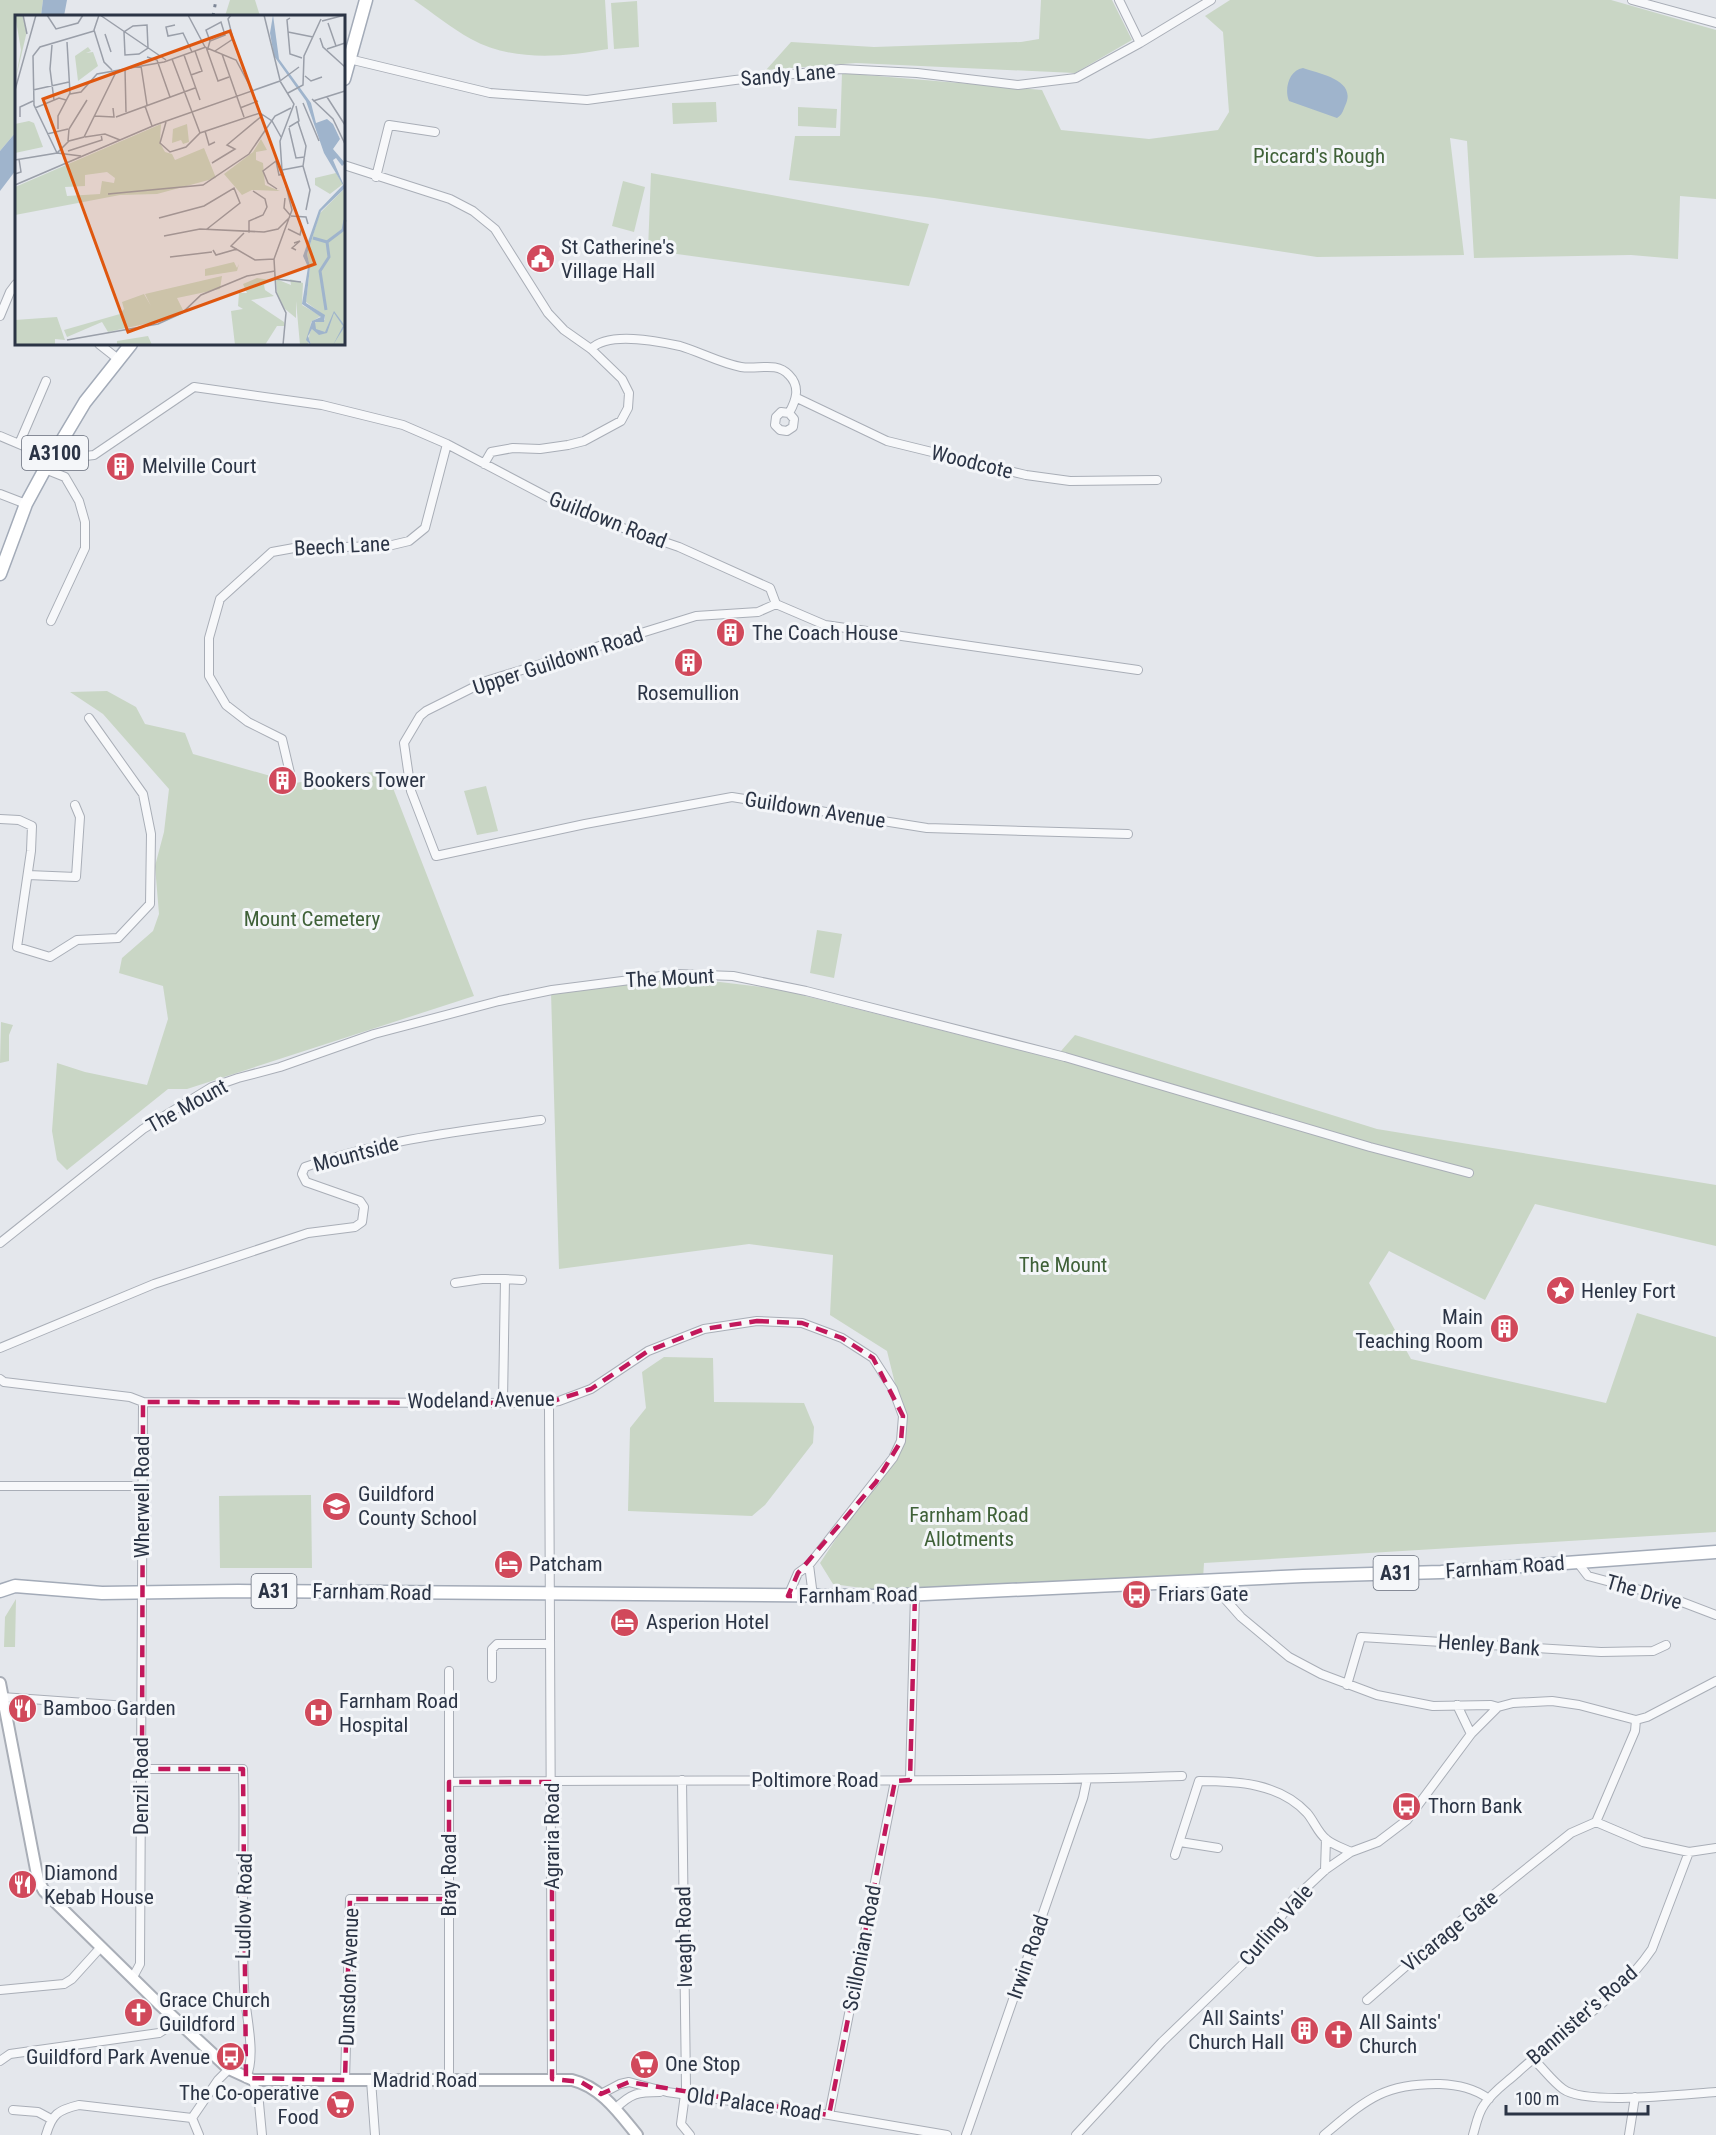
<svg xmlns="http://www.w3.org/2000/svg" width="1716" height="2135" font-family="'Roboto Condensed',sans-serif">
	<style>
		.green { fill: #c9d6c5 }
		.water { fill: #9fb4cc }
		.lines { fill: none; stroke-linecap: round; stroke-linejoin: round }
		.street-casing { stroke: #a9aeb7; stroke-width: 10 }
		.secondary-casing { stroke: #a9aeb7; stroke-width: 14 }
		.primary-casing { stroke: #a3abb8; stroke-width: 15 }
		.street { stroke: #f7f8fa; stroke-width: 8 }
		.secondary { stroke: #fff; stroke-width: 10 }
		.primary { stroke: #fff; stroke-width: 12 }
		.rail { stroke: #7d8696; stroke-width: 3; stroke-dasharray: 3 6; stroke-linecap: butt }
		.marked { fill: none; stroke: #c2185b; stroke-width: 4.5; stroke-dasharray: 12 8; stroke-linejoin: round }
		.labels { text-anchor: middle; stroke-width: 6; stroke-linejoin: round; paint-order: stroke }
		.shield { fill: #f4f6f9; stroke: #676e7b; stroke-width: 1.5 }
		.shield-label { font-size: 20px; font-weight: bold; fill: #2b3445 }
		.street-label { font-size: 21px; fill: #2b3445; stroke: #f4f6f9 }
		.park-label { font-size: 21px; fill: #3f6138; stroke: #f4f6f9 }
		.poi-label { font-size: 21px; fill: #2b3445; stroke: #f4f6f9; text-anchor: start }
		.inset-river { fill: none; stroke: #9fb4cc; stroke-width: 3 }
		.inset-road { fill: none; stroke: #9a9fa9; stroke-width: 1.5 }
		.view { fill: #df570f; fill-opacity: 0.15; stroke: #df570f; stroke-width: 3 }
		.inset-edge { fill: none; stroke: #2b3445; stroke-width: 3 }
	</style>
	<rect width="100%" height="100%" fill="#e4e7ec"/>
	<path class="green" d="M0,0H43L41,16H16V132L0,151Z
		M230,0H255L260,16H225Z
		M414,0H605L608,49C563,57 513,62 471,39C451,28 433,13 414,0Z
		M1041,0H1112L1132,40L1075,73L856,63L766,70L791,42L874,47L1021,42L1039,39Z
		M1230,0H1611L1716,30V199L1680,196L1678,259L1631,255L1474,258L1467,141L1450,138L1464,255L1317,257L934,198L789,180L795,136H840L842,73L1042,90L1061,130L1149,139L1218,130L1229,112L1223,32L1205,16Z
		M637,1L639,47L614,49L611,3Z
		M716,102L717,122L673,124L672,103Z
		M798,107L837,109L836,128L798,126Z
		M651,173L929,224L909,286L648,250Z
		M623,181L645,187L634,232L612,226Z
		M107,691L136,707L145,724L185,733L193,754L295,783L386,770L474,996L187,1089H168L67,1170L57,1160L52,1131L57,1063L85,1072L147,1085L168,1019L163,986L119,973L122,958L153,931L159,914L155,866L164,832L169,789L103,714L70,692Z
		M486,786L498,831L477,835L464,791Z
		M817,930L842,934L834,978L810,973Z
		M686,978L778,989L1054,1059L1075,1035L1377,1129L1716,1185V1246L1535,1204L1485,1300L1389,1251L1369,1283L1411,1359L1606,1403L1637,1313L1716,1337V1532L1204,1563L1203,1579L883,1591L833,1584L820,1563L901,1441L903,1416L887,1351L830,1315L833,1255L749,1244L559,1269L551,992Z
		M1,1022L13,1025L9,1035V1061L0,1063Z
		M664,1357L713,1358L714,1402L804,1403L814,1427L813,1443L765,1505L752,1516L628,1511L630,1428L646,1408L642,1372Z
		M311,1495L312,1568H220L219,1496Z
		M16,1599L15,1647H4L5,1617Z"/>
	<path class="water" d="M43,0H67L64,16H41Z
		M1303,68C1320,74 1358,80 1345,106C1343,111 1342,115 1337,118L1289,101C1284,89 1289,70 1303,68Z
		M16,132V170L0,191V151Z"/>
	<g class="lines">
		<defs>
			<path id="street" d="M1119,0L1140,43
				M1632,0L1716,23
				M349,59L490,93L587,100L735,80L841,69L917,73L1018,85L1076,78L1140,43L1211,0
				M344,165L450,199L473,211L495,229L548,313L564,330L591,349L622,379L629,393L628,408L621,421L584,441L568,445L540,449L513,448L491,452L484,464
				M376,177L389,125L435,132
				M0,316L10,292L16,284
				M99,344L118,359
				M591,349C608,331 657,341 680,346C700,352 720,363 741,367C758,370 776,361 789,375C801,387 796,401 789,413L781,412L776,417L775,425L780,430L787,431L793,427L794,419L789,413
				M797,398L887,441L1026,475L1070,481L1157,480
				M0,436L52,458
				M19,444L46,381
				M56,450L77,457L94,455L194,387L322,405L403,425L447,444L576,512L679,547L770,588L776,604L825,625L1138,670
				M45,469L65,477L79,501L85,522V548L51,621
				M0,494L26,504
				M776,604L758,612L696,616L580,652L486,681L426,711L420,716L404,743L411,791L436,856L585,824L732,797L927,828L1128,834
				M290,773L282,739L248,722L226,705L209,676V638L220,599L272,552L294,548L388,546L409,541L425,528L447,444
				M0,819L19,820L32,826L31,851L17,947L50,957L77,940L118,938L150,904L151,834L143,794L89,718
				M28,875L76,877L80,817L75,805
				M0,1243L143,1129L212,1087L238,1078L280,1067L374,1034L499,1001L552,990L677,974L733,976L806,991L1065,1057L1370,1147L1469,1173
				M505,1279L522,1280
				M455,1283L482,1279H505L503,1401
				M0,1348L154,1284L308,1233L355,1227L362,1222L364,1207L360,1201L306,1182L302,1174L305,1167C381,1140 461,1131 541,1120
				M0,1379L4,1382L130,1397L143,1402L547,1403L559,1401L591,1389L648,1351L704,1329L757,1321L802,1323L842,1338L873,1358L893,1389L903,1416L901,1441L893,1458L809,1565L798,1573L788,1596
				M547,1403L549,1409L552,2079
				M0,1486H143
				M1578,1563L1588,1576L1674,1599L1716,1615
				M809,1565L813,1596
				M1215,1580L1218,1591L1241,1617L1289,1657L1321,1674L1377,1695L1433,1706L1491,1705L1498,1707
				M449,1671V2080
				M492,1678V1649L497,1644H549
				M1347,1685L1361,1637L1601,1652L1653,1651L1666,1645
				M2,1697L141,1707
				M1457,1705L1471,1734
				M142,1769H243C245,1842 241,1914 244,1987C245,2013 257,2054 246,2078
				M682,1780L686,2087L681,2124L690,2135
				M910,1780L915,1594
				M449,1782C693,1778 938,1784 1182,1776
				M1596,1822L1643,1842L1689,1852L1716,1848
				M1180,1842L1218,1848
				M1175,1855L1199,1781C1237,1781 1279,1783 1307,1813C1314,1821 1318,1833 1326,1839C1333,1845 1343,1848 1351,1852
				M1325,1870L1326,1839
				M133,1977L140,1964L143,1402
				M0,1990L64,1984L72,1979L101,1947
				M1367,2000L1428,1947L1571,1833L1596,1822L1635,1731L1636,1720
				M1533,2059C1543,2068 1552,2081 1563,2089C1586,2106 1685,2094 1716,2092
				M0,2061L10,2054L159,2033L178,2021
				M253,2080L259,2103L262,2135
				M345,2080L350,1899H449
				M371,2080L375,2135
				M601,2094L620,2084L629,2082L667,2092L829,2115L947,2135
				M615,2109C631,2093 638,2092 660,2092
				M13,2110L38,2112L51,2119
				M829,2115L895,1781
				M192,2118L218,2080L229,2069
				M192,2118L199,2135
				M46,2135C52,2114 58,2110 79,2105L192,2118
				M966,2135L1083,1798L1087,1779
				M1076,2135L1162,2042L1242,1965L1266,1938L1293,1900L1325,1870L1351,1852L1378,1842L1407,1820L1471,1734L1498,1707L1513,1703L1552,1701L1579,1705L1636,1720L1647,1717L1716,1681
				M1324,2135C1366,2100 1383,2083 1440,2084C1458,2085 1474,2088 1489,2099
				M1473,2135C1476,2125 1478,2113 1484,2105C1492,2092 1506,2083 1517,2073C1561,2032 1618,2000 1652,1949L1689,1852
				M1629,2135L1635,2097"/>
			<path id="secondary" d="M0,1683L38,1880L44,1891L158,2003L229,2069L253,2080H572C601,2087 619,2113 637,2135"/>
			<path id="primary" d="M344,79L366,0
				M0,574L26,504L45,469L85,402L131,344
				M0,1591L15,1586L102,1593L238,1591L883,1596L1303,1576L1441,1572L1716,1552"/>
		</defs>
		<use href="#street" class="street-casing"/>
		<use href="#secondary" class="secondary-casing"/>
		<use href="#primary" class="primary-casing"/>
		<use href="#street" class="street"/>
		<use href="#secondary" class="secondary"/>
		<use href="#primary" class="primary"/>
		<path class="rail" d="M213,16L216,0"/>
	</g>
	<path class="marked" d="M757,1321L802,1323L842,1338L873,1358L903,1416L901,1441L876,1482L798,1573L788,1596L915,1594L910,1780L895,1781L829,2115L629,2082L601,2094L581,2082L552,2079V1782H449V1899H350L345,2080L246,2078L243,1769H142L143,1402L547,1403L591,1389L648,1351L704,1329Z"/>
	<defs>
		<symbol id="civic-disc" viewBox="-11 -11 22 22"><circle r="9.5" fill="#d1495b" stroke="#f4f6f9"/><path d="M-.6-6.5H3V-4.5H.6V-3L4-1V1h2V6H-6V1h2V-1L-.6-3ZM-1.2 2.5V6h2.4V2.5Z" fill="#fff"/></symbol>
		<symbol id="building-disc" viewBox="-11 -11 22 22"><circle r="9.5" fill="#d1495b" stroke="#f4f6f9"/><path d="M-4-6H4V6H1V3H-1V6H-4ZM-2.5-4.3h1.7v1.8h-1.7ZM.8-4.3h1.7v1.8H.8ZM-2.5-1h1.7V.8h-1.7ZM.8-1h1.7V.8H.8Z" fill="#fff"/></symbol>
		<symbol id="sight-disc" viewBox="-11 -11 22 22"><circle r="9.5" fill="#d1495b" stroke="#f4f6f9"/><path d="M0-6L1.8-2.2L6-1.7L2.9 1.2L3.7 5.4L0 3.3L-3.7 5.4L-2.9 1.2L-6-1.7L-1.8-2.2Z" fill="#fff"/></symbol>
		<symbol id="school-disc" viewBox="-11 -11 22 22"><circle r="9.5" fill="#d1495b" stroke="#f4f6f9"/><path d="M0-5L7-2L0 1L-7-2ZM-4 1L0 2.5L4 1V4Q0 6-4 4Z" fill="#fff"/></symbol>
		<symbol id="hotel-disc" viewBox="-11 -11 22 22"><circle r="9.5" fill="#d1495b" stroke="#f4f6f9"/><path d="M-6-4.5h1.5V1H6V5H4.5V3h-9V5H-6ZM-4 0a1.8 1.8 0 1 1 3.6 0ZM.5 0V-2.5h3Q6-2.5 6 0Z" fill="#fff"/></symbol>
		<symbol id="bus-disc" viewBox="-11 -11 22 22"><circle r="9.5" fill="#d1495b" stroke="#f4f6f9"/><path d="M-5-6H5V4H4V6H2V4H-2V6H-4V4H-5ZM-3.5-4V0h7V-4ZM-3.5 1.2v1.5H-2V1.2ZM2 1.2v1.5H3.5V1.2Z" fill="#fff"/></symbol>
		<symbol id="restaurant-disc" viewBox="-11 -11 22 22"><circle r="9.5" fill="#d1495b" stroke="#f4f6f9"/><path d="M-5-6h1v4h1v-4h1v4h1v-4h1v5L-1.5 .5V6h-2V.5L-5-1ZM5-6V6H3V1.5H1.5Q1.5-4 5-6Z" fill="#fff"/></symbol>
		<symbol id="hospital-disc" viewBox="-11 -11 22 22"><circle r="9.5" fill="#d1495b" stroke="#f4f6f9"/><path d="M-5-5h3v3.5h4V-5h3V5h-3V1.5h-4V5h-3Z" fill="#fff"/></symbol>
		<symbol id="church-disc" viewBox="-11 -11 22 22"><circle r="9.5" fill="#d1495b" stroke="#f4f6f9"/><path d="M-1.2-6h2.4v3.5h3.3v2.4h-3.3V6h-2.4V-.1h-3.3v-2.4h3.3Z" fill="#fff"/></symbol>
		<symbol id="supermarket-disc" viewBox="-11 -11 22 22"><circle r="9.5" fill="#d1495b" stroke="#f4f6f9"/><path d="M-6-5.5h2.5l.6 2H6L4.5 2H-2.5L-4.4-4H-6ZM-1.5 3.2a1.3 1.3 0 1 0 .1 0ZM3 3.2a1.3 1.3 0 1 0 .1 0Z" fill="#fff"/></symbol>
	</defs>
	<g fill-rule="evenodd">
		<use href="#civic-disc" x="524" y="242" width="33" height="33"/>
		<use href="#building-disc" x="104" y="450" width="33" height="33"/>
		<use href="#building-disc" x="714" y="616" width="33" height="33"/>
		<use href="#building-disc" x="672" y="646" width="33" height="33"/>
		<use href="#building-disc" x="266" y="764" width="33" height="33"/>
		<use href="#sight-disc" x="1544" y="1274" width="33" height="33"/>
		<use href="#building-disc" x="1488" y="1312" width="33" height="33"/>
		<use href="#school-disc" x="320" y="1490" width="33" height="33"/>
		<use href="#hotel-disc" x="492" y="1548" width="33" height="33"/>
		<use href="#bus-disc" x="1120" y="1578" width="33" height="33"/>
		<use href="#hotel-disc" x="608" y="1606" width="33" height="33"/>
		<use href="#restaurant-disc" x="6" y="1692" width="33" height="33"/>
		<use href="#hospital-disc" x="302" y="1696" width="33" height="33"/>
		<use href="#bus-disc" x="1390" y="1790" width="33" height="33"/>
		<use href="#restaurant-disc" x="6" y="1868" width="33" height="33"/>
		<use href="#church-disc" x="122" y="1996" width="33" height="33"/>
		<use href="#building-disc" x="1288" y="2014" width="33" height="33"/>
		<use href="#church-disc" x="1322" y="2018" width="33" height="33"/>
		<use href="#bus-disc" x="214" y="2040" width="33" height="33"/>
		<use href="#supermarket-disc" x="628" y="2048" width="33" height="33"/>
		<use href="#supermarket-disc" x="324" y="2088" width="33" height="33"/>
	</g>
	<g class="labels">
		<g class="shield">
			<rect x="22" y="436" width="66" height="34" rx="4.5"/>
			<rect x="1373.5" y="1556" width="45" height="34" rx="4.5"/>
			<rect x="251.5" y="1574" width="45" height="34" rx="4.5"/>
		</g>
		<g class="shield-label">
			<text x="55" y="460">A3100</text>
			<text x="1396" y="1580">A31</text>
			<text x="274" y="1598">A31</text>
		</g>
		<g class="street-label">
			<text transform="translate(788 75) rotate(-5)" y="7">Sandy Lane</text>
			<text transform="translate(972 462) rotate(14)" y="7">Woodcote</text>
			<text transform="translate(608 520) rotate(21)" y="7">Guildown Road</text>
			<text transform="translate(342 546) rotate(-3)" y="7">Beech Lane</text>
			<text transform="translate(558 661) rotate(-18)" y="7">Upper Guildown Road</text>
			<text transform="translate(815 810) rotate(9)" y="7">Guildown Avenue</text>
			<text transform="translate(670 978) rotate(-3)" y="7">The Mount</text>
			<text transform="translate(187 1106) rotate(-29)" y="7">The Mount</text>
			<text transform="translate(356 1154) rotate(-15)" y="7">Mountside</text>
			<text transform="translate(481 1400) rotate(-1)" y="7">Wodeland Avenue</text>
			<text transform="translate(142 1497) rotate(-90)" y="7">Wherwell Road</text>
			<text transform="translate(1505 1567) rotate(-4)" y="7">Farnham Road</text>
			<text transform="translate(372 1592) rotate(1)" y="7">Farnham Road</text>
			<text transform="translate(1644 1592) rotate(16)" y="7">The Drive</text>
			<text transform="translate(858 1595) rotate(-1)" y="7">Farnham Road</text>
			<text transform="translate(1489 1645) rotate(4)" y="7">Henley Bank</text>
			<text x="815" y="1787">Poltimore Road</text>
			<text transform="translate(141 1786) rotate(-90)" y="7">Denzil Road</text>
			<text transform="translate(552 1836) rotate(-90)" y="7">Agraria Road</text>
			<text transform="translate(449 1875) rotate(-90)" y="7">Bray Road</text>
			<text transform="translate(244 1906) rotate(-89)" y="7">Ludlow Road</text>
			<text transform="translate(1276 1925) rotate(-49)" y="7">Curling Vale</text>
			<text transform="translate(1450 1931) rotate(-39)" y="7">Vicarage Gate</text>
			<text transform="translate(684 1937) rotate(-91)" y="7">Iveagh Road</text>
			<text transform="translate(862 1948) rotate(-79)" y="7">Scillonian Road</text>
			<text transform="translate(1028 1957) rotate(-71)" y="7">Irwin Road</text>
			<text transform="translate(349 1977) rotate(-88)" y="7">Dunsdon Avenue</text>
			<text transform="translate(1582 2015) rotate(-41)" y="7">Bannister's Road</text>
			<text x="425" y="2087">Madrid Road</text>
			<text transform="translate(754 2104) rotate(8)" y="7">Old Palace Road</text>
		</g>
		<g class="park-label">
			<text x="1319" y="163">Piccard's Rough</text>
			<text x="312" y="926">Mount Cemetery</text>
			<text x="1063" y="1272">The Mount</text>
			<text x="969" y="1522">Farnham Road<tspan x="969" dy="24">Allotments</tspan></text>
		</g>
		<g class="poi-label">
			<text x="561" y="254">St Catherine's<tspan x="561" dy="24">Village Hall</tspan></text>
			<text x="142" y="473">Melville Court</text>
			<text x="752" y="640">The Coach House</text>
			<text x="688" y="700" text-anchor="middle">Rosemullion</text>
			<text x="303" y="787">Bookers Tower</text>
			<text x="1581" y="1298">Henley Fort</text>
			<text x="1483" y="1324" text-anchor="end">Main<tspan x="1483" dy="24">Teaching Room</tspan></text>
			<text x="358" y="1501">Guildford<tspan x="358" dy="24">County School</tspan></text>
			<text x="529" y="1571">Patcham</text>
			<text x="1158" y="1601">Friars Gate</text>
			<text x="646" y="1629">Asperion Hotel</text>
			<text x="339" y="1708">Farnham Road<tspan x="339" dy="24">Hospital</tspan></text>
			<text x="43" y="1715">Bamboo Garden</text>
			<text x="1428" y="1813">Thorn Bank</text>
			<text x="44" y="1880">Diamond<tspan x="44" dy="24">Kebab House</tspan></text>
			<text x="159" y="2007">Grace Church<tspan x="159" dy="24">Guildford</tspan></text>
			<text x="1284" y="2025" text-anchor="end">All Saints'<tspan x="1284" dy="24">Church Hall</tspan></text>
			<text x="1359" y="2029">All Saints'<tspan x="1359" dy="24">Church</tspan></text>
			<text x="210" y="2064" text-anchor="end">Guildford Park Avenue</text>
			<text x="665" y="2071">One Stop</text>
			<text x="319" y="2100" text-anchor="end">The Co-operative<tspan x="319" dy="24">Food</tspan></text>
		</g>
	</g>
	<g transform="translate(15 15)">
		<rect width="330" height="330" fill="#e4e7ec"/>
		<path d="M0,0H7L12,16L0,67L6,35ZM73,32L76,36L71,38L78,37L83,51L63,66L60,41ZM14,106L19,108L28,132L0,138V109ZM146,109L145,128L150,137L157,139L160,145L189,133L201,163L142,179L105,180L0,200V172ZM92,157L100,163L99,168L87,166L85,179L52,181L50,172L70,171V160ZM172,109L174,127L168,129L166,125L157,128L158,114ZM246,124L252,135L241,137V145L248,148L250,170L265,176L237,175L227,180L209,159L238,137ZM321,158L328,169L315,179L300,170V163ZM330,173V330H296L293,321L297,314L301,306L310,305V301L291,287L295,252L292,239L305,198ZM219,247L222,253L224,249L222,256L190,261V254ZM207,261L205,274L162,283L168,295L153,304L93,317L87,307L52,322L49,315L105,299L109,294L107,287L129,279L136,291L130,279ZM242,263L255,265L249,270L250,275L259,281L236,285L269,307L270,311H262L250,330H220L216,296L228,294L223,291L224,278H232L228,269ZM261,264L276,270L275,264L288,268L287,290L306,301L296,307L293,330H285L281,286V303L270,294L262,279ZM42,302L50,325L40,324V330H0V305ZM133,321L137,330H102V326Z" fill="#c9d6c5" fill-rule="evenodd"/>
		<path d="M258,0L264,44L296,88L301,108L312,104L318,109L325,124L318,134L330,148L327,151L321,143L318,145L330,173L306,196L292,239L295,252L291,288L310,300L309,307H300L301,314L310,317L319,296L330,311L318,330L328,311L319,298L312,318L304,320L297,314L293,321L296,330L291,325L297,306L306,302L287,289L293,252L288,241L304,195L328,170L309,138L291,86L259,41L255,18Z" fill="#9fb4cc"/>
		<path class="inset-river" d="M298,223L312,227L314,242L305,256L311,295M312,227L328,215L330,205"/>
		<path class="inset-road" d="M8,0L12,19M32,0L41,14L63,8L68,0M84,0L79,15L89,47L97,55M85,0L151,45M173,0L190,32M249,0L265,65M275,3L272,5L275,39L287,43M307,6L330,0M313,8L321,31M132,10L133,33L124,39L110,40L109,17L118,11ZM160,10L151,12L153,21L168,18L177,37M273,17L298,22M90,19L96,37M305,23L308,32L330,52M37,30L35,54L39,85M191,32L203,66L214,62M192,33L221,45L237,75M193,33L195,26L210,20L206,7L191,15L195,26M312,34L330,28M200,36L218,24L213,4L216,0M207,39L229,102M169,40L185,85M132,42L142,45L155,82M157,44L185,118M126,51L132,90M110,54L111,97M176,60L187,56L180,36M290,61L296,66L307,62M265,66L279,89L265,126L267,155L277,195L259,244L261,277L271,298L268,330M265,66L284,52M0,75L21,0M18,75L54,67M273,78L288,70L289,41L306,4M55,79L66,77L82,59L149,47L191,32M312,82L330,110M297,84L318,104L330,129M298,86L330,76M288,88L304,126M130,91L137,111M20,93L44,83L51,85M225,93L243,86M79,101L99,102L98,93M5,102V92L18,86M101,102L180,73M151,107L145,128L155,137L171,132L185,118L245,98L257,106L266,122M283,107L291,131L288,151M274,112L284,106L281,91M274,113L281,143L290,142M43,114V101L55,78L52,27M190,116L194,130L200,127M32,119L53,114M70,122L90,119L105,125M53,126L54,114L72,85M53,136L87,125L86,119M42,138L19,90L18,41L25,32L79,16M42,138L66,141M0,145L42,138L54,126L69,122L102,55M197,148L220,134L212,130L248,100M288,151L295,175L291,195M267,155L288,151M0,159L6,157L4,144M0,170L140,110L265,66M262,174L253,168L248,156L261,146L264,160L268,159M93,179L188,170L234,139L260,101L276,93M270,183L269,193L275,200M276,201L291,202L293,209M144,203L189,191L219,173L225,188L192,214M273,214L285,220L287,211M229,218L216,231L240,245L259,244M234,218V206L248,200L252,192L250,184L238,176M149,221L185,214L249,217L263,214L275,202M279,228L285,226L277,233L281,235M198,235L201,240L222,234M155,242L197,237M260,264L286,267M52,325L143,309L167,298L186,280L232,261L260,256"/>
		<path class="view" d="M215,16L300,249L113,317L28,84Z"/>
		<rect width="330" height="330" class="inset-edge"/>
	</g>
	<path d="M1506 2105v9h142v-9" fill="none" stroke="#2b3445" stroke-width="3"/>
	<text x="1515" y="2105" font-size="18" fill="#2b3445" stroke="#f4f6f9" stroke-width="4.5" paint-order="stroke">100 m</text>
</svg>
